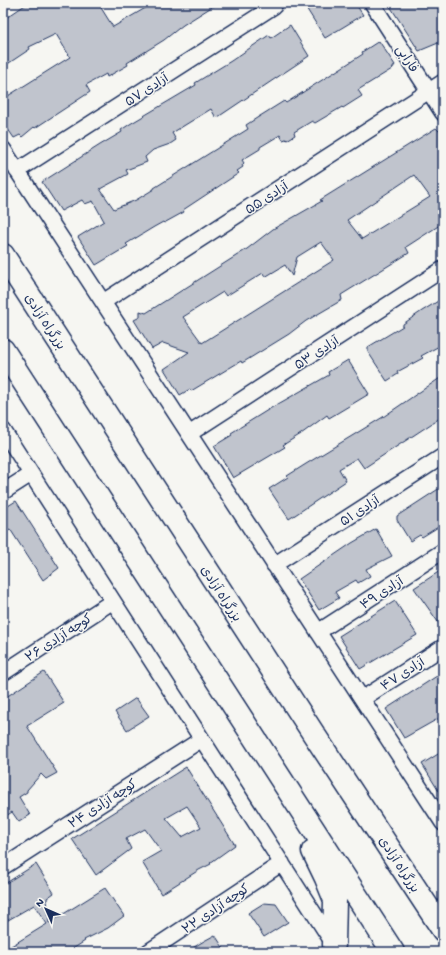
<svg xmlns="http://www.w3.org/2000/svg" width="446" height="955" font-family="'Gochi Hand','Playpen Sans Arabic',sans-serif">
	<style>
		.building { fill: #c0c4cd; stroke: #1b2f5e; fill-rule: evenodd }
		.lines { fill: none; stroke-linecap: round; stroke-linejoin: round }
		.minor-casing { stroke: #1b2f5e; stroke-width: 18 }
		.highway-casing { stroke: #1b2f5e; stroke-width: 25 }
		.minor { stroke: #f6f6f2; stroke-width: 15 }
		.highway { stroke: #f6f6f2; stroke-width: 22 }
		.labels { text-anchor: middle; stroke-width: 3; stroke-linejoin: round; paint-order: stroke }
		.street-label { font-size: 13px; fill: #1b2f5e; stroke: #f6f6f2 }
	</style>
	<rect width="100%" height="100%" fill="#f6f6f2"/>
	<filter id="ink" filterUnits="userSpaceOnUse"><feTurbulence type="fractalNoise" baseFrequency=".025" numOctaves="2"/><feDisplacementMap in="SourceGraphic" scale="8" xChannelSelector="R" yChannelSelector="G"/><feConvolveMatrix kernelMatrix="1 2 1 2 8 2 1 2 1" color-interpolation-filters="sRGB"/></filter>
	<g filter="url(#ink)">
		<path class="building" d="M28,3H98L113,27L154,3H218L183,25L164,40L127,63L128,65L107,77L106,74L86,85L90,92L35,128L34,127L22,137L20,135L14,138L3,122V99L70,57L56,34L29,47L30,49L3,67V20Z
			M303,3H355L363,15L325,38Z
			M388,3H443V41L419,51Z
			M290,25L309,56L218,117L215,116L211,109L172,133L176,140L170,144L153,150L145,157L147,162L126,170L128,174L100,189L114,209L136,200L154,189V188L248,129L246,125L260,116L284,101L286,103L363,54L362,52L379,41L395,65L392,69L358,90L362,96L343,108L342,107L315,123L312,121L294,132L295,135L287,140L286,139L283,140L280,135L260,147V149L242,160L244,163L242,165L243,167L237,171L239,173L183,210L184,212L164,223L163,222L154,227L126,244L128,246L96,265L78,237L104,221L93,201L85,204L82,200L61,211L42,182L100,145L122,132L121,130L130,124L196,85L195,83L231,61L269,35L271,38Z
			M436,128L439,131L443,129V223L406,247L409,253L341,295L342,300L306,321L289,334L242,363L241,361L191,391L190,389L180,395L164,369L189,352L163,343L152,349L134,320L140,317V311L146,313L247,249L273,229L322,201L320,200ZM414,175L430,197L362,239L347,220ZM321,242L334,260L202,343L183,317L223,292L226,296L263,273L265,277L285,265L292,276L297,257Z
			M443,298V344L421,356L423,358L397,372L398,374L387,381L368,352V347L403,326V324L422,311Z
			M348,360L369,394L329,418L327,415L301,434L283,445L285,447L233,478L214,446L232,435L231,433L271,408L329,375L328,372Z
			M443,376V417L437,420L364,468L357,458L339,469L346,481L289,519L269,489L288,477L287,476L306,464L383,417Z
			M443,486V524L422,537L420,535L410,541L397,520V516Z
			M16,501L59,568L43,580L10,529L3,533V509Z
			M376,529L392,556L366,569L370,576L358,583L356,580L335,592L339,598L319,610L299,579L352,543Z
			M443,569V629L414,588Z
			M395,601L417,635L360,669L339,636Z
			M44,672L64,703L27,726L57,773L46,779L41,774L27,790V792L19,797L30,815L19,822L12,812L3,818V699Z
			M443,672V716L404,738L386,709Z
			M136,698L149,716L127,730L115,712Z
			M443,751V798L422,764Z
			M186,767L235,845L210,863L211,864L199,870L161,894L142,862L161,851L145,829L126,839L131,849L96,875L72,839ZM187,806L201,827L182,837L166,818Z
			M36,864L54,893L47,898L49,923L105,888L124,916L108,928L84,940L85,941L68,952H3V951L47,924L34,905L3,923V885Z
			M264,903L276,904L288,922L264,937L248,913Z
			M215,935L226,952H186L204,941Z"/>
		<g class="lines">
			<defs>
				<path id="minor" d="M372,3L443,113
					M3,149L443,823
					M17,171L274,6
					M103,302L443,82
					M3,430L335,946
					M189,434L443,269
					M3,492L31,474
					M274,565L443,456
					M318,632L443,551
					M3,673L113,601
					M362,699L443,647
					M3,867L202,739
					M148,952L282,863"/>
				<path id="highway" d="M3,255L315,736L443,930
					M3,350L393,952
					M313,851L326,878L335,900L334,945"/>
			</defs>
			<use href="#minor" class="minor-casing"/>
			<use href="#highway" class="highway-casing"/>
			<use href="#minor" class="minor"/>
			<use href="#highway" class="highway"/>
		</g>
	</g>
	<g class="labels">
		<g class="street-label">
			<text transform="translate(408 58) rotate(57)" y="5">فارابی</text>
			<text transform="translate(146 89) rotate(-33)" y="5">آزادی ۵۷</text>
			<text transform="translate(266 197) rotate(-33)" y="5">آزادی ۵۵</text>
			<text transform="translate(46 321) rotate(57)" y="5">بزرگراه آزادی</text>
			<text transform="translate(316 352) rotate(-33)" y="5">۵۳ آزادی</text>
			<text transform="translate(359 510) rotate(-33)" y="5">۵۱ آزادی</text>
			<text transform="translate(381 592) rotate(-33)" y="5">۴۹ آزادی</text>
			<text transform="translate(222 593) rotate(57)" y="5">بزرگراه آزادی</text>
			<text transform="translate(58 637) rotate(-33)" y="5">کوچه آزادی ۲۶</text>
			<text transform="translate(402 673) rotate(-33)" y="5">۴۷ آزادی</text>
			<text transform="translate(102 803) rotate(-33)" y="5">کوچه آزادی ۲۴</text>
			<text transform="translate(400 864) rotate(57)" y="5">بزرگراه آزادی</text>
			<text transform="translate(215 908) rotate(-34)" y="5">کوچه آزادی ۲۲</text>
		</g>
	</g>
	<rect width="446" height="955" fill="none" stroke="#f6f6f2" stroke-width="16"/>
	<rect x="8" y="8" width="430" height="939" fill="none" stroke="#1b2f5e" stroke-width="1.5" filter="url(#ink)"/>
	<g transform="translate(46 909) rotate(315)" stroke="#f6f6f2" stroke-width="3" paint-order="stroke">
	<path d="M0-3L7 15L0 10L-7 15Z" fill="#1b2f5e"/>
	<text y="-6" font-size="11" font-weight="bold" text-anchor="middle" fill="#1b2f5e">N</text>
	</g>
</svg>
